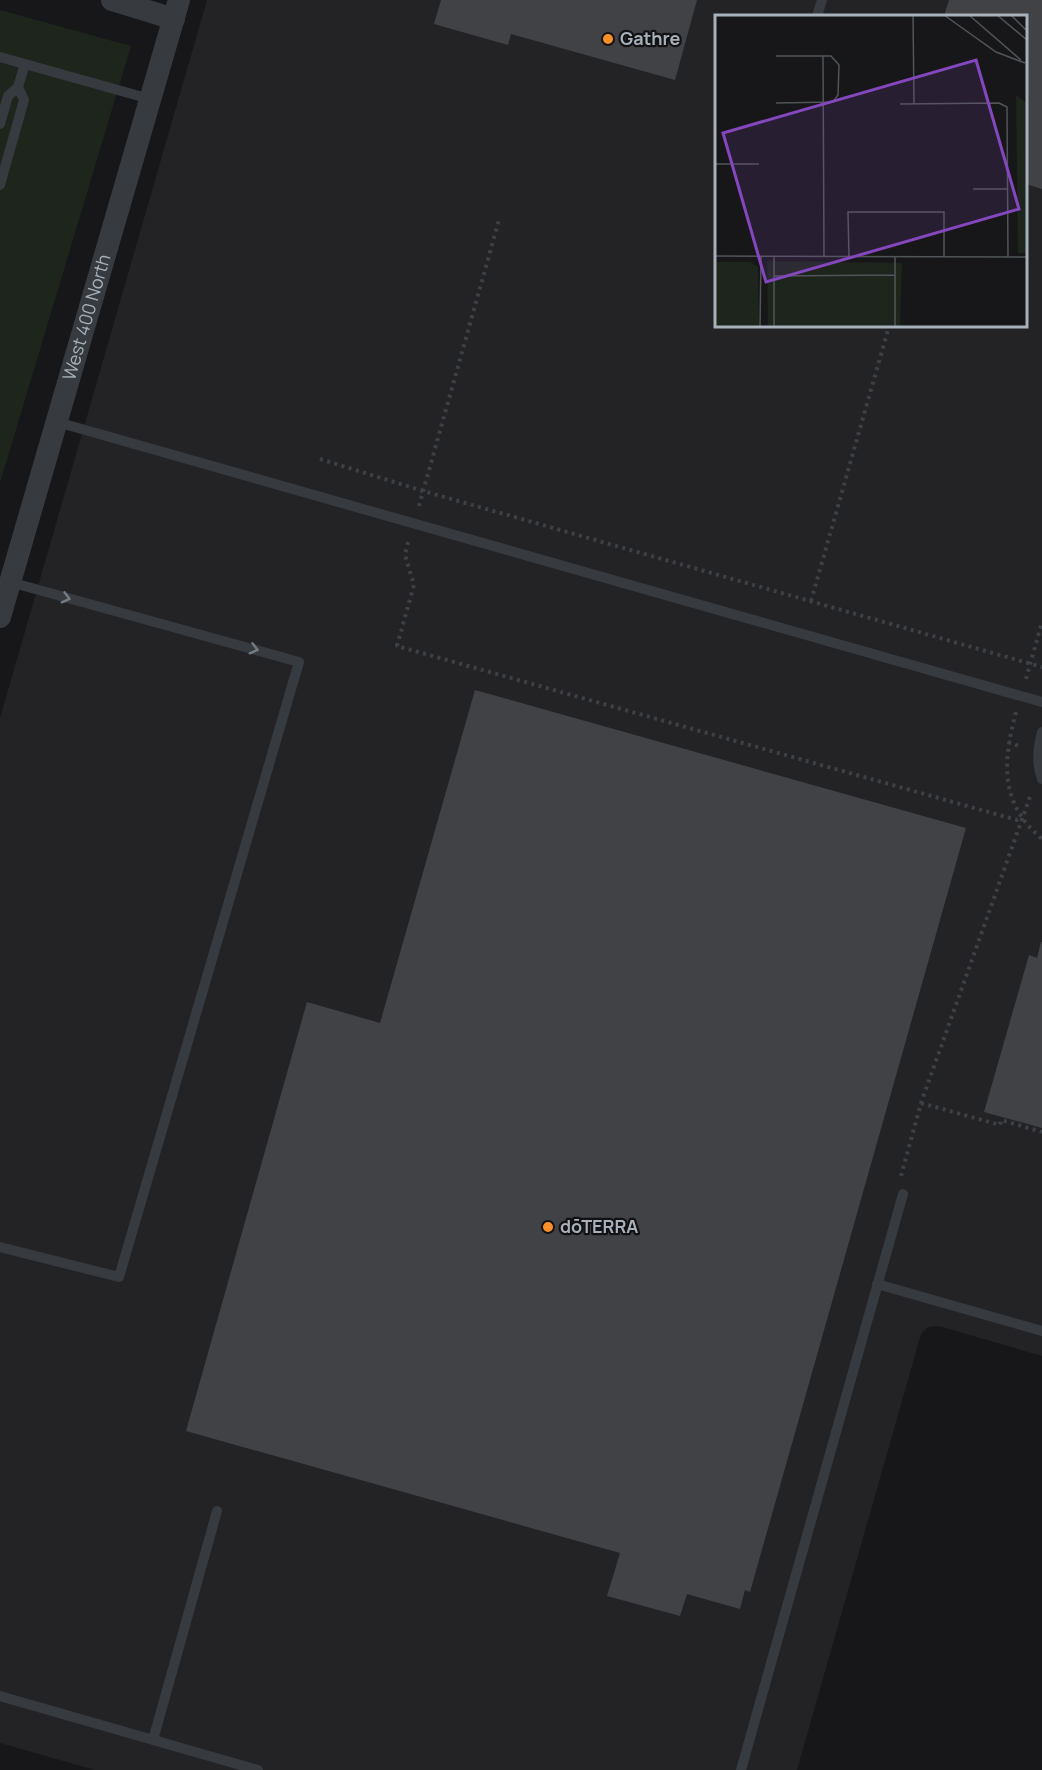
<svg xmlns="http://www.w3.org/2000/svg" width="1042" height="1770" font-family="Manrope,sans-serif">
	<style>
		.built { fill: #232326; fill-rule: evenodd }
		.green { fill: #1d251c }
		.building { fill: #414246 }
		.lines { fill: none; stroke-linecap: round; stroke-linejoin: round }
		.path { stroke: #3d4146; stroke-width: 4; stroke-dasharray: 3 4.5; stroke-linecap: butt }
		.lane { stroke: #373a3f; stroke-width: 10 }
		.street { stroke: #373a3f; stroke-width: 22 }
		.oneway { stroke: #757b83 }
		.poi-dot { fill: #ff9029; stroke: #121214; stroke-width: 2 }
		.labels { text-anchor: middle; stroke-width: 4.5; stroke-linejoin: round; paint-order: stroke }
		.poi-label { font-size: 18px; font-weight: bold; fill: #a8b1ba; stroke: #121214; text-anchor: start }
		.street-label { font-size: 18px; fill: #a8b1ba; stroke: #121214 }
		.inset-road { fill: none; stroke: #515559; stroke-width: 1.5 }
		.view { fill: #8447be; fill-opacity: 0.15; stroke: #8447be; stroke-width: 3 }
		.inset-edge { fill: none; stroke: #a8b1ba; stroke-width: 3 }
	</style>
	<rect width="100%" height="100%" fill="#171719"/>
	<path class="built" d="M207,0H1042V1356L939,1326L928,1327L921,1334L797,1770H95L0,1743V718ZM716,16H1026V326H716Z"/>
	<path class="green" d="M0,10L131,46L0,483Z"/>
	<path class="building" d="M441,0H697L675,80L511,34L508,45L434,24Z
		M949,0H1042V189L1026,184V16H944Z
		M475,690L966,828L750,1592L745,1590L740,1609L687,1594L680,1616L607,1596L620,1553L186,1431L307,1002L380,1023Z
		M1041,942H1042V1128L984,1112L1029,955L1037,958Z"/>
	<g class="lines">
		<path class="path" d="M320,459L423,491L1042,667
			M419,506L499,220
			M408,542L405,555L414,585L397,646L1017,820L1022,817
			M811,601L888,330
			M1026,679L1042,622
			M1016,712C1003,761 999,803 1042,839
			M1008,742L1022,747
			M921,1103L1000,1125L1001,1120L1042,1132
			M901,1176L921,1103L1031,794"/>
		<path class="lane" d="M817,16L822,0
			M0,57L150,99
			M0,124L8,96L18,87
			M0,185L24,100L18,87L25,64
			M57,422L1042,702
			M1042,732C1038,748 1036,763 1042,779
			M0,1247L119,1277L299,662L10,582
			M877,1284L1042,1331
			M0,1696L258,1770
			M153,1740L217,1511
			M741,1770L903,1194"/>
		<g class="street">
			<path d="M112,0L174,19"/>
			<path id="s1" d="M0,617L179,0"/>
		</g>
	</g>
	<defs><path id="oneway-chevron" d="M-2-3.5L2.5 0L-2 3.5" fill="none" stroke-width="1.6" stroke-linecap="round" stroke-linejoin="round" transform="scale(1.5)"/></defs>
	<g class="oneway">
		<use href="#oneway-chevron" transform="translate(66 598) rotate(15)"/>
		<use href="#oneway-chevron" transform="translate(254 649) rotate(15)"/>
	</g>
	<g class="poi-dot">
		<circle cx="608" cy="39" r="6"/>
		<circle cx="548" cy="1227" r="6"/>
	</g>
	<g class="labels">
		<g class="poi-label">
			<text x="620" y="45">Gathre</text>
			<text x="560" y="1233">dōTERRA</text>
		</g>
		<g class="street-label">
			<text dy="6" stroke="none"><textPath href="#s1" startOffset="312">West 400 North</textPath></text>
		</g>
	</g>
	<g transform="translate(715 15)">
		<rect width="312" height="312" fill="#171719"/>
		<path d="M301,80L312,88V238H303ZM52,246L187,248L185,312H53ZM0,247H35L43,252L44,312H0Z" fill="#1d251c"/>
		<path class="inset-road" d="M198,0L199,89M229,0L281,37L310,48M254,0L306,45M282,0L312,25M296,0L312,16M61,41H116L124,50L123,80L118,87L61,88M108,41L109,241M185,89L284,88L292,92L293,242M0,149H44M258,174H293M0,241L312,242M59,241V312M134,242L133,197H229V242M180,242V312M59,261L180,260M45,312L46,241"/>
		<path class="view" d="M261,45L304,194L51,267L8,118Z"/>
		<rect width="312" height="312" class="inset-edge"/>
	</g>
</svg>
